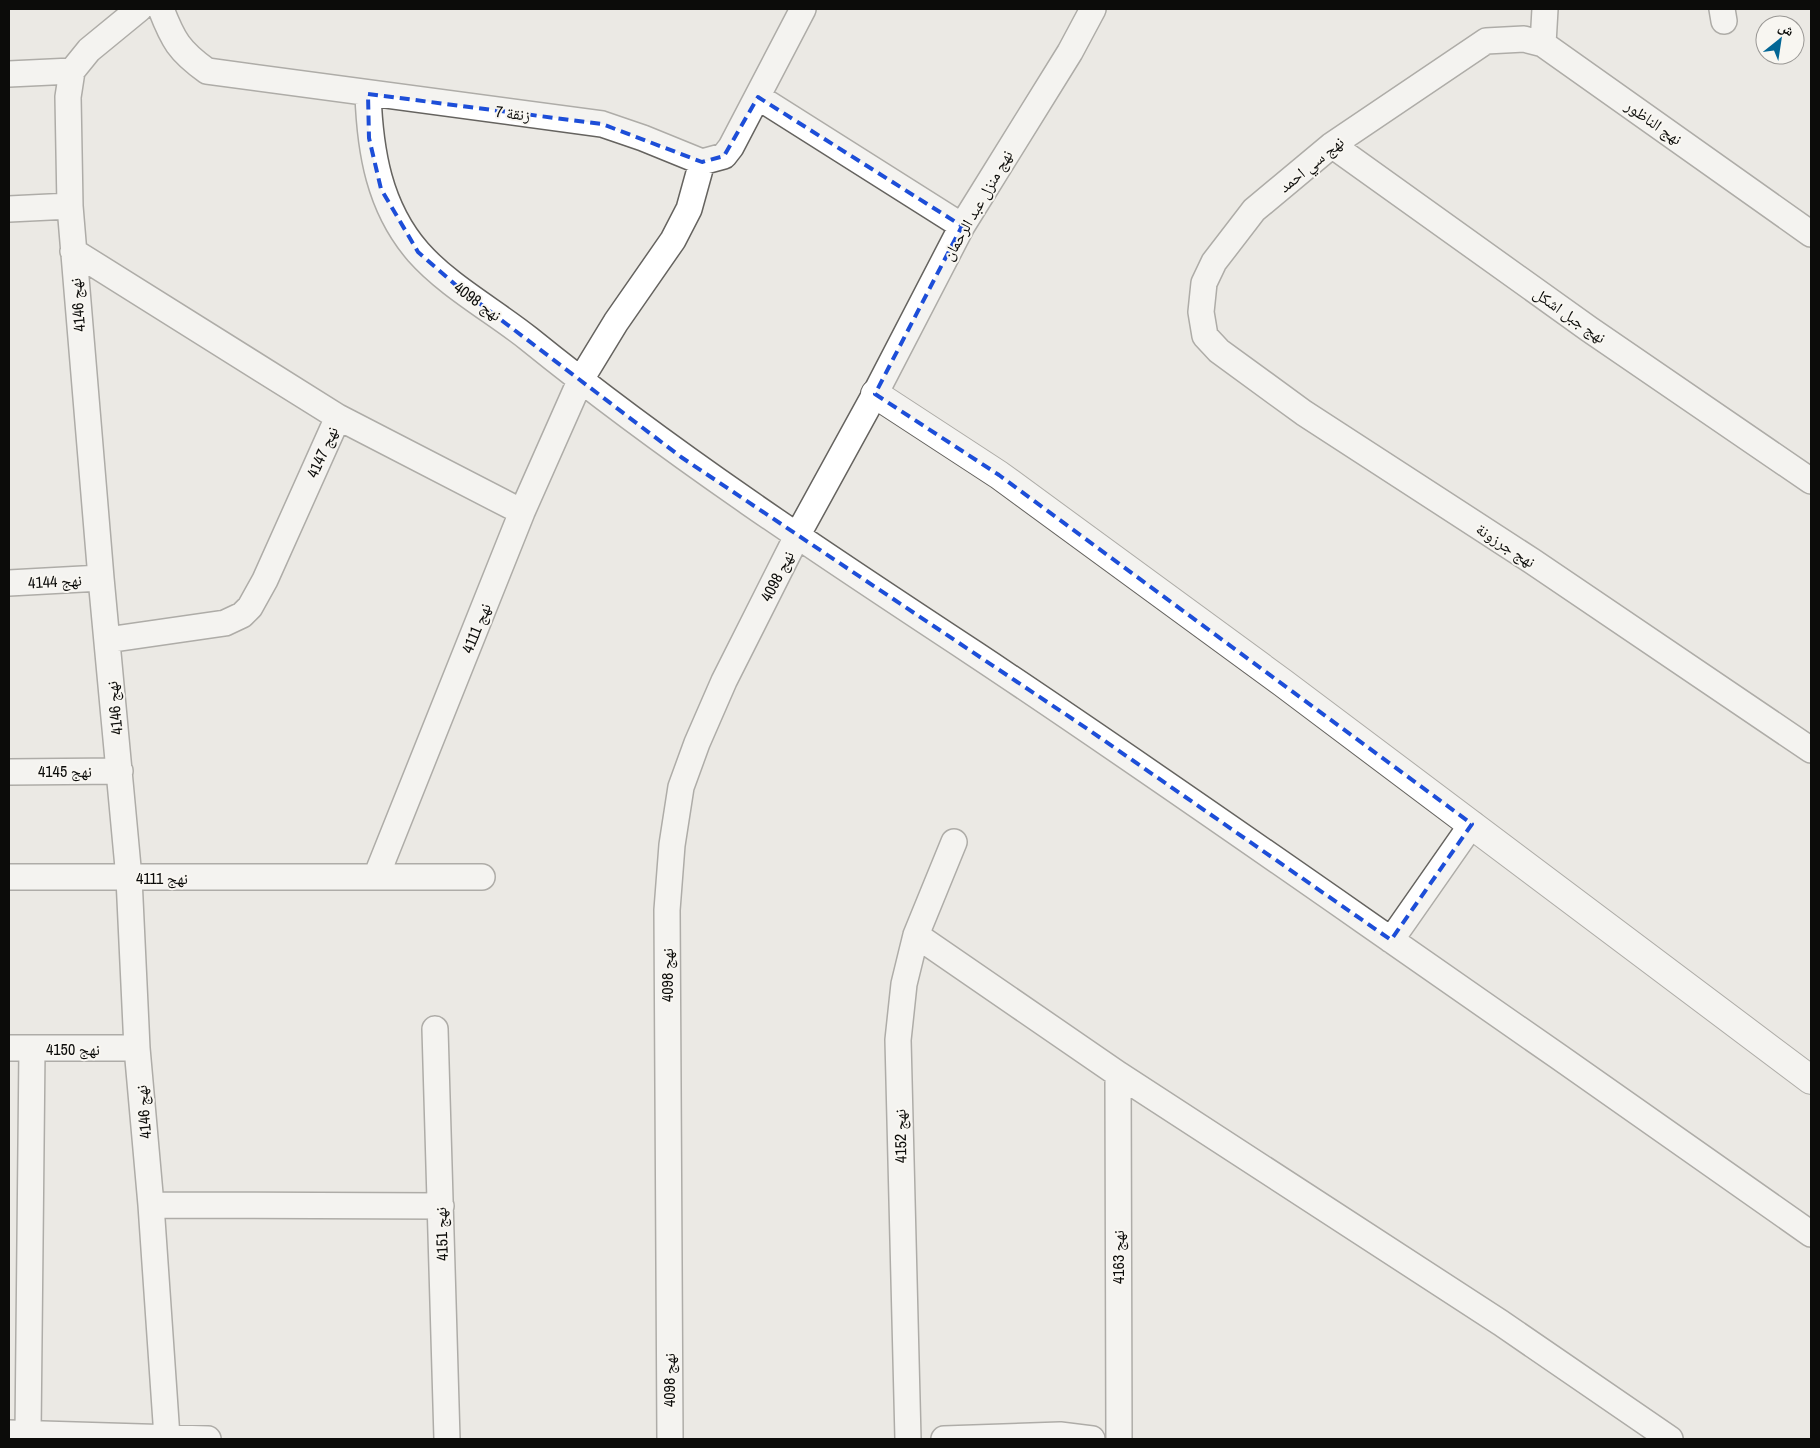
<svg xmlns="http://www.w3.org/2000/svg" width="1820" height="1448" font-family="'Archivo Narrow','Noto Naskh Arabic',sans-serif">
	<style>
		.lines { fill: none; stroke-linecap: round; stroke-linejoin: round }
		.minor-casing { stroke: #65635f; stroke-width: 28 }
		.tertiary-casing { stroke: #65635f; stroke-width: 30 }
		.minor { stroke: #fff; stroke-width: 25 }
		.tertiary { stroke: #fff; stroke-width: 28 }
		.marked { fill: none; stroke: #1d4ed8; stroke-width: 4; stroke-dasharray: 10 6; stroke-linejoin: round }
		.labels { text-anchor: middle; stroke-width: 4; stroke-linejoin: round; paint-order: stroke }
		.street-label { font-size: 16px; fill: #0c0c0a; stroke: #f8f6f1 }
	</style>
	<rect width="100%" height="100%" fill="#ebe9e4"/>
	<g class="lines">
		<defs>
			<path id="minor" d="M139,9L89,50L72,71L68,97L70,206L101,578L129,878L137,1048L151,1205L167,1437
				M161,9C173,40 179,51 207,71L602,124L643,138L702,162L724,156L731,147L803,9
				M1722,9L1724,21
				M1543,44L1545,9
				M9,74L72,71
				M368,94C370,151 379,207 418,252C448,286 494,311 529,339C671,454 823,554 975,654C1106,741 1235,831 1364,921C1513,1025 1663,1129 1811,1234
				M758,97L962,226
				M1332,145L1589,329L1811,481
				M9,209L70,206
				M1811,234L1543,44L1524,39L1486,41L1332,145L1254,210L1214,262L1204,283L1201,312L1205,336L1219,351L1304,413L1532,561L1811,750
				M73,251L338,417L265,580L250,607L242,615L225,623L107,640
				M338,417L522,512
				M9,583L101,578
				M9,772L120,771
				M9,877H482
				M376,877L522,512L580,381L616,322L673,240L689,209L702,162
				M916,935L1118,1074L1501,1323L1670,1439
				M1391,940L1472,824
				M435,1029L447,1439
				M9,1048H137
				M1118,1074L1119,1439
				M151,1205L441,1206
				M9,1433L208,1439
				M28,1434L32,1049
				M670,1439L667,910L672,845L681,787L697,743L724,681L797,536L875,394L962,226L1070,52L1093,9
				M908,1439L898,1040L904,984L916,935L954,842
				M944,1439L1060,1435L1092,1439"/>
			<path id="tertiary" d="M875,394L999,475L1283,683L1811,1080"/>
		</defs>
		<use href="#minor" class="minor-casing"/>
		<use href="#tertiary" class="tertiary-casing"/>
		<use href="#minor" class="minor"/>
		<use href="#tertiary" class="tertiary"/>
	</g>
	<path d="M0 0H1820V1448H0ZM368,94L602,124L702,162L724,156L758,97L962,226L875,394L999,475L1472,824L1391,940L1089,730L681,457L458,287L418,252L381,189L369,138Z" fill="#ebe9e4" fill-opacity=".55" fill-rule="evenodd"/>
	<path class="marked" d="M368,94L602,124L702,162L724,156L758,97L962,226L875,394L999,475L1472,824L1391,940L1089,730L681,457L458,287L418,252L381,189L369,138Z"/>
	<g class="labels">
		<g class="street-label">
			<text transform="translate(513 113) rotate(7)" y="6">زنقة 7</text>
			<text transform="translate(1654 122) rotate(35)" y="6">نهج الناظور</text>
			<text transform="translate(1311 164) rotate(-39)" y="6">نهج سي احمد</text>
			<text transform="translate(977 205) rotate(-60)" y="6">نهج منزل عبد الرحمان</text>
			<text transform="translate(478 301) rotate(36)" y="6">نهج 4098</text>
			<text transform="translate(77 305) rotate(-95)" y="6">نهج 4146</text>
			<text transform="translate(1570 315) rotate(35)" y="6">نهج جبل اشكل</text>
			<text transform="translate(322 452) rotate(-66)" y="6">نهج 4147</text>
			<text transform="translate(1506 545) rotate(33)" y="6">نهج جرزونة</text>
			<text transform="translate(777 576) rotate(-63)" y="6">نهج 4098</text>
			<text transform="translate(55 581) rotate(-3)" y="6">نهج 4144</text>
			<text transform="translate(476 628) rotate(-68)" y="6">نهج 4111</text>
			<text transform="translate(114 708) rotate(-96)" y="6">نهج 4146</text>
			<text x="65" y="777">نهج 4145</text>
			<text x="162" y="884">نهج 4111</text>
			<text transform="translate(667 975) rotate(-90)" y="6">نهج 4098</text>
			<text x="73" y="1055">نهج 4150</text>
			<text transform="translate(143 1112) rotate(-95)" y="6">نهج 4146</text>
			<text transform="translate(900 1136) rotate(-91)" y="6">نهج 4152</text>
			<text transform="translate(441 1234) rotate(-92)" y="6">نهج 4151</text>
			<text transform="translate(1118 1257) rotate(-90)" y="6">نهج 4163</text>
			<text transform="translate(669 1380) rotate(-90)" y="6">نهج 4098</text>
		</g>
	</g>
	<rect width="1820" height="1448" fill="none" stroke="#0c0c0a" stroke-width="20"/>
	<g transform="translate(1780 40) rotate(30)"><circle r="24" fill="#f8f6f1" stroke="#9a9895"/>
	<path d="M0-4L9 19L0 12L-9 19Z" fill="#026695"/>
	<text y="-8" font-size="14" font-weight="bold" text-anchor="middle" fill="#0c0c0a">ش</text>
	</g>
</svg>
